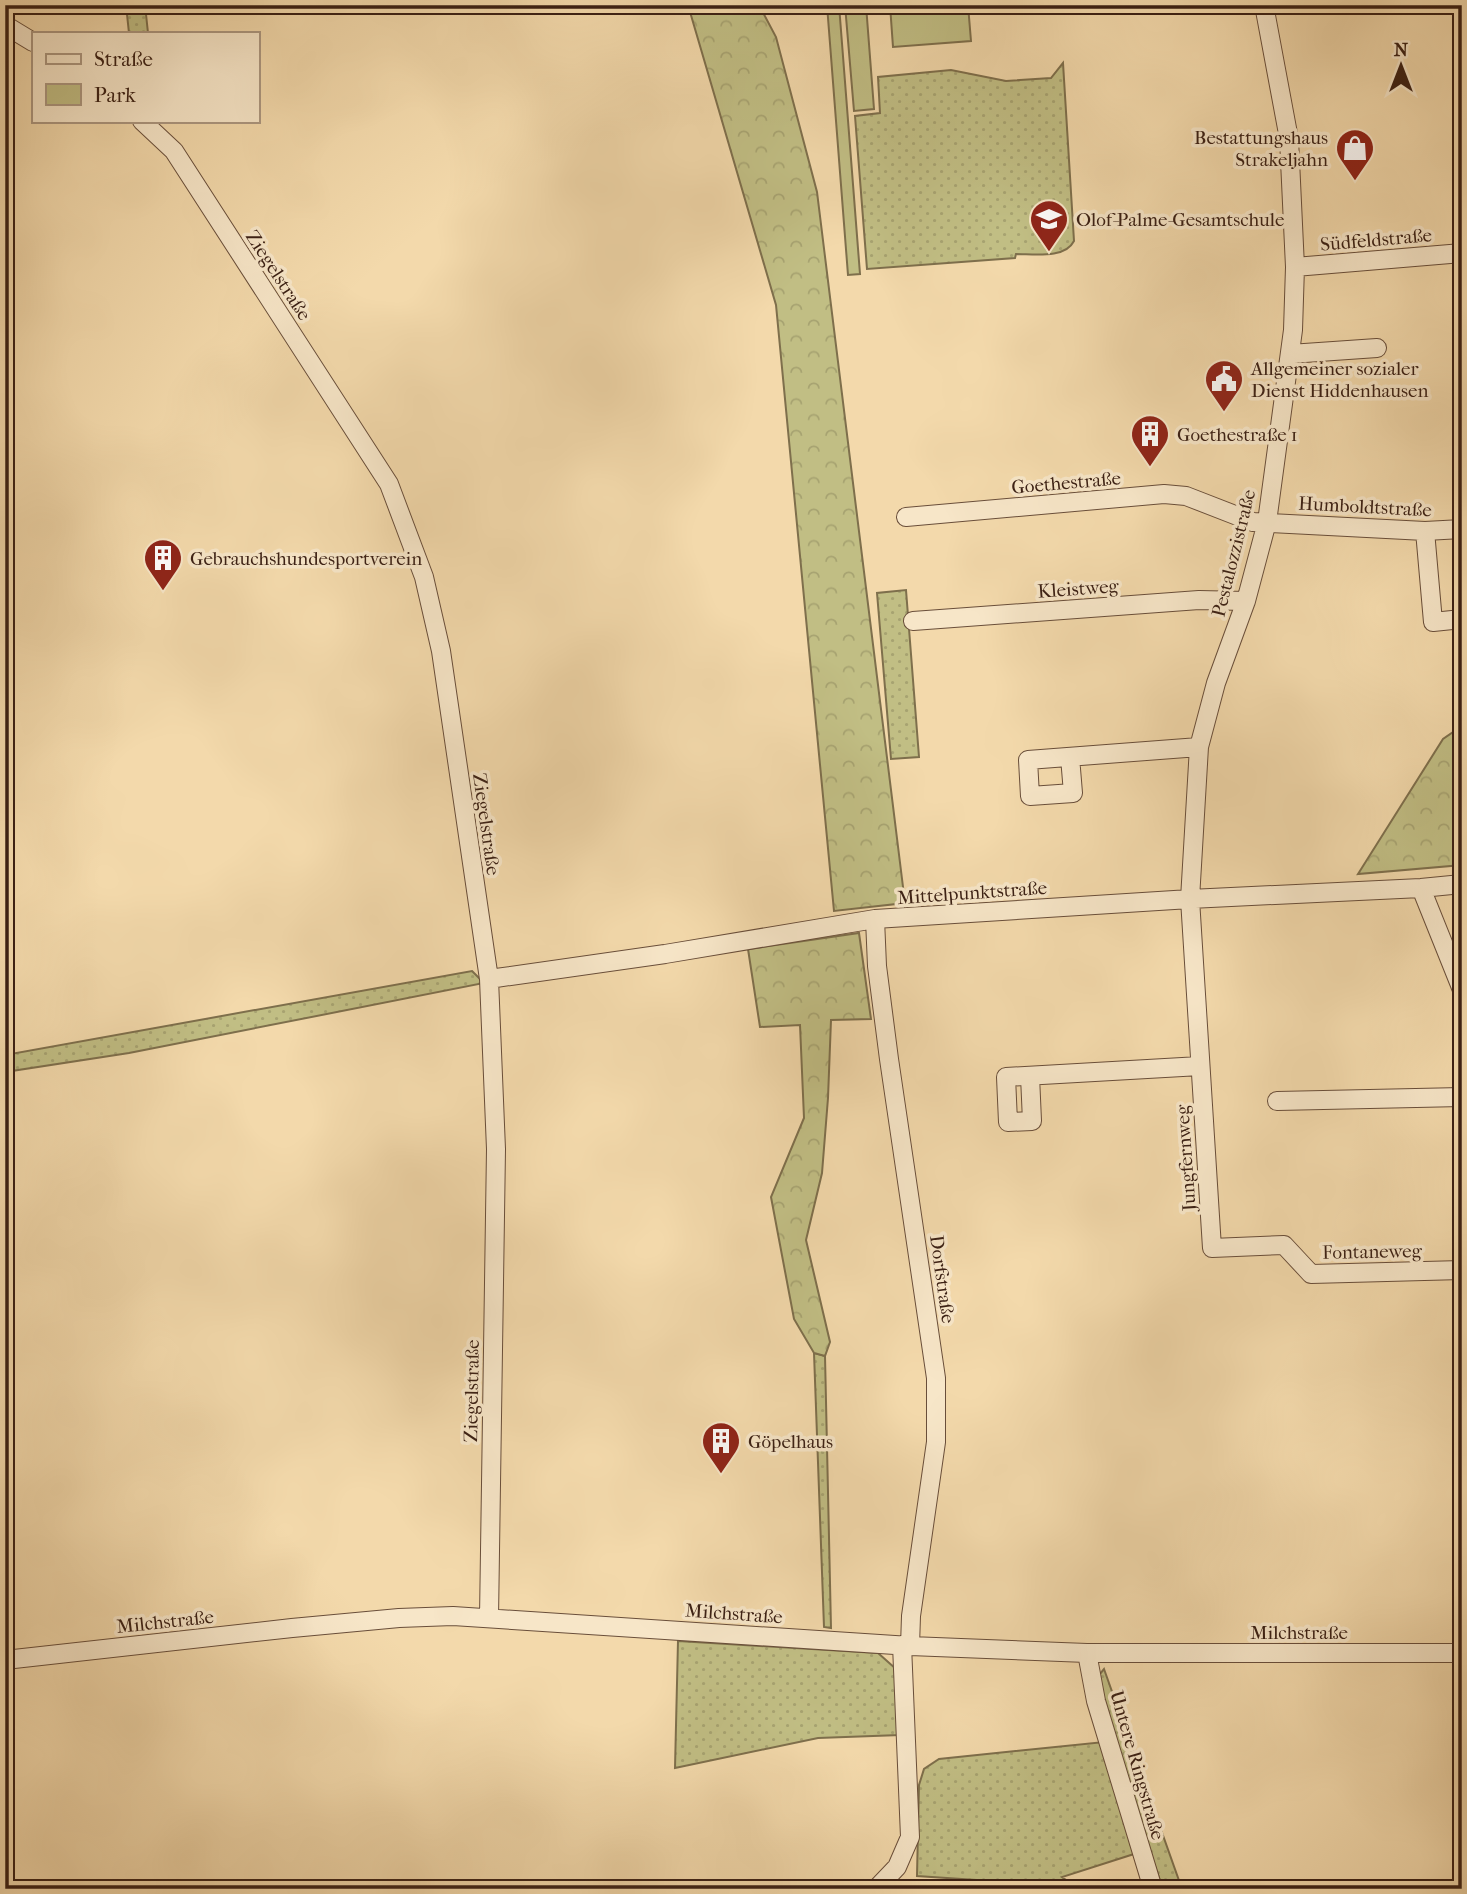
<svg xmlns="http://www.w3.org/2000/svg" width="1467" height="1894" font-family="'IM FELL French Canon',serif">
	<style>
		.grass { fill: url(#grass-dots); stroke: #7e6f4c; stroke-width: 2 }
		.forest { fill: url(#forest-crowns); stroke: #7e6f4c; stroke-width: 2 }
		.park { fill: #c1be84; stroke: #7e6f4c; stroke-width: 2 }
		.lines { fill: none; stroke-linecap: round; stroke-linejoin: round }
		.minor-casing { stroke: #694e3a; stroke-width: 20 }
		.minor { stroke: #f7e6c8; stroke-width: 18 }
		.labels { text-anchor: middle; stroke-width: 7; stroke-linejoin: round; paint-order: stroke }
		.poi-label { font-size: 19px; fill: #3b2014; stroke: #f7e6c8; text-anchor: start }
		.street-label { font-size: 19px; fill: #3b2014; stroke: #f7e6c8 }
	</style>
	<defs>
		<pattern id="grass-dots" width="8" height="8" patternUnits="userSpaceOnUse" patternTransform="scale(1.75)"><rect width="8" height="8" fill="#c1be84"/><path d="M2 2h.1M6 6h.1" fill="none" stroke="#a7a371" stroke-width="1.8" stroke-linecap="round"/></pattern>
		<pattern id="forest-crowns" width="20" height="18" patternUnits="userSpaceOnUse" patternTransform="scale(1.75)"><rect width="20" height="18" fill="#c1be84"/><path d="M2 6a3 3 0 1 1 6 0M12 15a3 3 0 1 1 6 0" fill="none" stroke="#a7a371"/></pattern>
	</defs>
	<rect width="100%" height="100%" fill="#f3d9ab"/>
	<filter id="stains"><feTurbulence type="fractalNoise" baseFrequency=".00286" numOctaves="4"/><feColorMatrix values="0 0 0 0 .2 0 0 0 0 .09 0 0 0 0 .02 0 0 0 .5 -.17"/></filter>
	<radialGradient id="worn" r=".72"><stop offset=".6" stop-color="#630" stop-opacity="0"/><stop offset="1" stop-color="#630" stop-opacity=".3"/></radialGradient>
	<path class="grass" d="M126,5H145L148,33H129Z
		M1063,63L1074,241C1065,259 1034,254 1016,254L1015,258L867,269L855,116L880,113L878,77L951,70L1006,81L1051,78Z
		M906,590L919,757L891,759L877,593Z
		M472,971L484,983L129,1053L5,1072V1055Z
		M814,1353L825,1356L831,1628L824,1627Z
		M678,1641L878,1653L896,1669L900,1735L818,1738L675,1768Z
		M1104,1669L1182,1889H1163L1136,1812L1100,1691L1099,1675Z
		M1104,1742L1134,1854L1062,1877L1078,1889H1044L1038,1884L917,1876L919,1785L924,1769L939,1759Z"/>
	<path class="forest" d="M688,5H759L776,37L817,192L905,903L834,911L776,305Z
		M1462,726V865L1358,874L1443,739Z
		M859,933L871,1019L831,1020L828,1098L822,1173L806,1240L830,1342L825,1356L814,1353L794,1319L771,1197L804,1118L800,1025L760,1027L748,949Z"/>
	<path class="park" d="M827,5H839L860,274L848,275Z
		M845,5H866L874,109L854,111Z
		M890,5H968L971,41L893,47Z"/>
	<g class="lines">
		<defs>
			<path id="minor" d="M1264,5L1289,139L1295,267L1293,330L1267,522L1246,601L1216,683L1199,747L1190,899L1212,1248L1284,1245L1311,1274L1462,1270
				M5,25L33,42
				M142,121L174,151L389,484L424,577L441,651L489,979L496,1149L489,1618
				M1295,267L1462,253
				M1290,354L1377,348
				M906,517L1164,494L1186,496L1253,522L1425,531L1462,529
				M1425,531L1433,622L1462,619
				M913,621L1199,600L1246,601
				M1070,757L1073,793L1030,796L1028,760L1199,747
				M1421,888L1462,990
				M875,919L877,966L889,1059L936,1378V1442L911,1616L910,1646
				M489,979L665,954L875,919L1190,899L1421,888L1462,884
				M1030,1076L1032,1121L1008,1122L1006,1077L1200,1066
				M1277,1101L1462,1097
				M1087,1653L1096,1701L1153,1889
				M5,1660L292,1628L399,1618L453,1616L910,1646L1087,1653H1462
				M876,1889L897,1867L910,1837L902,1645"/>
		</defs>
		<use href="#minor" class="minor-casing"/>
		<use href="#minor" class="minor"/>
	</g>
	<defs>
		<symbol id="shop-pin" viewBox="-11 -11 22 30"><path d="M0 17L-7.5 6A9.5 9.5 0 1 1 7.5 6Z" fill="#8f2418" stroke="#f7e6c8"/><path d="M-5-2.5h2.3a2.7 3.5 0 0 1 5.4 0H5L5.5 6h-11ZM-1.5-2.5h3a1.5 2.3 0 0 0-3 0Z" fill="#fff"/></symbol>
		<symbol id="school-pin" viewBox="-11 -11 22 30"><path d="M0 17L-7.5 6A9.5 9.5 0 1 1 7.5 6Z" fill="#8f2418" stroke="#f7e6c8"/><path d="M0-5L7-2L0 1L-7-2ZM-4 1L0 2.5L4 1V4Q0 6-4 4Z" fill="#fff"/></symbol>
		<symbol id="civic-pin" viewBox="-11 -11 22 30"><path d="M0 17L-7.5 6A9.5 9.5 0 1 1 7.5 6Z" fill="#8f2418" stroke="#f7e6c8"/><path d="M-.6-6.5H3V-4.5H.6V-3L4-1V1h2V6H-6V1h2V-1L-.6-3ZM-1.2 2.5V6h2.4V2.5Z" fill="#fff"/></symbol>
		<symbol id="building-pin" viewBox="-11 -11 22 30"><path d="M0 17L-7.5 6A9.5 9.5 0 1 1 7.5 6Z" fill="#8f2418" stroke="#f7e6c8"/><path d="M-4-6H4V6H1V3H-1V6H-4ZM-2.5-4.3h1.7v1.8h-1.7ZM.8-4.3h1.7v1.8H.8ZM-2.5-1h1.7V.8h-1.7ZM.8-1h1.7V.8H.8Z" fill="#fff"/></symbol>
	</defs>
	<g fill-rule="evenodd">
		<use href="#shop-pin" x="1333" y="126" width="44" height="60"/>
		<use href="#school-pin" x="1027" y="197" width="44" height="60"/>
		<use href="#civic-pin" x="1202" y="357" width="44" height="60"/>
		<use href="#building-pin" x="1128" y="412" width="44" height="60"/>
		<use href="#building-pin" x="141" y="536" width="44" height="60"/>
		<use href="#building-pin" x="699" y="1419" width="44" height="60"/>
	</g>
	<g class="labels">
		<g class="poi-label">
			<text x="1328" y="144" text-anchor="end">Bestattungshaus<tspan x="1328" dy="22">Strakeljahn</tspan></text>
			<text x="1076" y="226">Olof-Palme-Gesamtschule</text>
			<text x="1251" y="375">Allgemeiner sozialer<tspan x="1251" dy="22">Dienst Hiddenhausen</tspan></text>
			<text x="1177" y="441">Goethestraße 1</text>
			<text x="190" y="565">Gebrauchshundesportverein</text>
			<text x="748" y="1448">Göpelhaus</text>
		</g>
		<g class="street-label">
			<text transform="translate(1376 239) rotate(-5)" y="7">Südfeldstraße</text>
			<text transform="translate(279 275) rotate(57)" y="7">Ziegelstraße</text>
			<text transform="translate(1066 482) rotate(-5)" y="7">Goethestraße</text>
			<text transform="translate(1365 506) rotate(3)" y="7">Humboldtstraße</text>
			<text transform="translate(1233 553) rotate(-76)" y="7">Pestalozzistraße</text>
			<text transform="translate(1078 588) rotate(-4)" y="7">Kleistweg</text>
			<text transform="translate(487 824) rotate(82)" y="7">Ziegelstraße</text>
			<text transform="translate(972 892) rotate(-4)" y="7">Mittelpunktstraße</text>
			<text transform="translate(1185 1158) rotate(-94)" y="7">Jungfernweg</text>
			<text transform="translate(1372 1251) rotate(-1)" y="7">Fontaneweg</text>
			<text transform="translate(943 1279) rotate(82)" y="7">Dorfstraße</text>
			<text transform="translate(471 1391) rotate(-89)" y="7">Ziegelstraße</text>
			<text transform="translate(734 1613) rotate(4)" y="7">Milchstraße</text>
			<text transform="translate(165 1621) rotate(-6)" y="7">Milchstraße</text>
			<text x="1299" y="1639">Milchstraße</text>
			<text transform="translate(1138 1765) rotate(74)" y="7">Untere Ringstraße</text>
		</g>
	</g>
	<rect width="1467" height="1894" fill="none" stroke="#f3d9ab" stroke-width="28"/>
	<rect x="7" y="7" width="1453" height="1880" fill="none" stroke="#3b2014" stroke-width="3.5"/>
	<rect x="14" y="14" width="1439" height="1866" fill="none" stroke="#3b2014" stroke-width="2"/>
	<rect x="32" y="32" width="228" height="91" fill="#f7e6c8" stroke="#ac9780" stroke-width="2"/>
	<rect x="46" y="54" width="35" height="10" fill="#f7e6c8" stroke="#ac9780" stroke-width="2"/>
	<text x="94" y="66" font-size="21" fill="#3b2014">Straße</text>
	<rect x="46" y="84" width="35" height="21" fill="#c1be84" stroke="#ac9780" stroke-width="2"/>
	<text x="94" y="102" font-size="21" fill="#3b2014">Park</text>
	<g transform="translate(1401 66)" stroke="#f7e6c8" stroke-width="5" paint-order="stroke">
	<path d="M0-5L12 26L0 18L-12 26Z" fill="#3b2014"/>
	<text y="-10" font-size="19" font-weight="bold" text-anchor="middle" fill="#3b2014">N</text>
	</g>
	<rect width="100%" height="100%" filter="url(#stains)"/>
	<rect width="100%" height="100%" fill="url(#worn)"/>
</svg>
